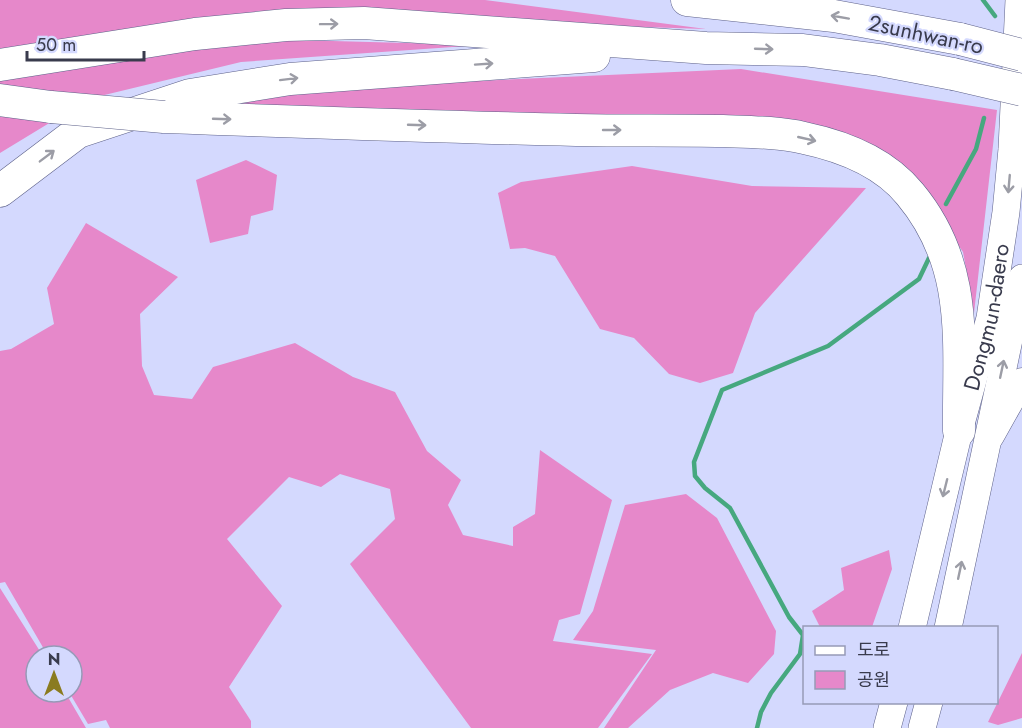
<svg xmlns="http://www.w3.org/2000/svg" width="1022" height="728" font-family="Jost,'Noto Sans KR',sans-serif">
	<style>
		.green { fill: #e688ca }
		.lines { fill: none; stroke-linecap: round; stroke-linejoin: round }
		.stream { stroke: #46a87f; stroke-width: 4.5 }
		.secondary-casing { stroke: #5d6189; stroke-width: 27 }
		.primary-casing { stroke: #5d6189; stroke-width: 28 }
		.highway-casing { stroke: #5d6189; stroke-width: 33 }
		.secondary { stroke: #fff; stroke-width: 26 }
		.primary { stroke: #fff; stroke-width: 27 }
		.highway { stroke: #fff; stroke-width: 32 }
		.highway-bridge-casing { stroke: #5d6189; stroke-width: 33; stroke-linecap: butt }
		.highway-bridge { stroke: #fff; stroke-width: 32 }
		.oneway { stroke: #9c9da6 }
		.labels { text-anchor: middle; stroke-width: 4.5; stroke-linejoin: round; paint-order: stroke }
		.street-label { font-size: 22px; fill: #393b4d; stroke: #d4d9fe }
	</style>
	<rect width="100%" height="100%" fill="#d4d9fe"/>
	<path class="green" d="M0,0H485L706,29L321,17L0,54Z
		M295,40L481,45L241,62L92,98L0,91V79L171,47Z
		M741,69L997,110L974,313L963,252L918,187L846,145L186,108L257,91Z
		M0,116L51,122L0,153Z
		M246,160L277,175L273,210L251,216L248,234L210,243L196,180Z
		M632,166L752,186L866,188L755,313L733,373L700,383L669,374L634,338L600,329L555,256L525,248L510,249L498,193L521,182Z
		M86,223L178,277L140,314L142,366L154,395L192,399L213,367L295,343L353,377L395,392L427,451L461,480L448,505L463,535L513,546V527L535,514L540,450L612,500L580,614L559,620L553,641L652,654L598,728H471L350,564L395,519L390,489L340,474L321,487L289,477L227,539L282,606L229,687L251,721V728H110L106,720L88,724L69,692H72V656H48L5,582L0,583V351L11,349L54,324L47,288Z
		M686,494L717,518L776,631L774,654L748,683L713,673L670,690L628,728H604L656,650L573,640L593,611L625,505Z
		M889,550L892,569L872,627H820L812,611L844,590L841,568Z
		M0,588L43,656H36V692H65L86,728H0Z
		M1022,653V718L998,725L988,722Z"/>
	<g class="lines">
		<path class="stream" d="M983,0L995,16
			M946,204L976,149L984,118
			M757,728L761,712L771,693L800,654L803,635L789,617L730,508L705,488L695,476L694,462L722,390L828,346L919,279L929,258"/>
		<defs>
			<path id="secondary" d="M991,436L1022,381"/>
			<g id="primary">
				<path id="s1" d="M912,628L959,431L990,318L1006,212L1012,149L1019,0"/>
				<path d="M948,628L1022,278"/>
				<path d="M887,728L894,702"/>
				<path d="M922,728L929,702"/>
			</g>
			<path id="highway" d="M687,0L834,16L960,39
				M0,65L195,34L286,25L364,23L706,48L803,50L880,60L953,74
				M0,100L51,107
				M164,117C301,122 438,127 576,130C625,131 674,130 723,131C750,132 778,132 804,138C842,146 884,162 910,194C970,266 958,343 959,431
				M0,191L78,132L190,95L290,79L594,56"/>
		</defs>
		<use href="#secondary" class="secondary-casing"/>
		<use href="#primary" class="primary-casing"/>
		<use href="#highway" class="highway-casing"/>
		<use href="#secondary" class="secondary"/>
		<use href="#primary" class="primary"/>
		<use href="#highway" class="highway"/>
		<defs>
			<path id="highway-bridge" d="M960,39L1022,55
				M953,74L1022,90
				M51,107L164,117"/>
		</defs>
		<use href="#highway-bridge" class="highway-bridge-casing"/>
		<use href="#highway-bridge" class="highway-bridge"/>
	</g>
	<defs><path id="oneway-shaft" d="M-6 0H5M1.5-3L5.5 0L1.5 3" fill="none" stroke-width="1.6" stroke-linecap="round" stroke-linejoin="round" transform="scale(1.5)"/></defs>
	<g class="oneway">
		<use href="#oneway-shaft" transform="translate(840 17) rotate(-170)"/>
		<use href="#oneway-shaft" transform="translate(329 24) rotate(-1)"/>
		<use href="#oneway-shaft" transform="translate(764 49) rotate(2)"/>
		<use href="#oneway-shaft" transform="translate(484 64) rotate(-4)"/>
		<use href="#oneway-shaft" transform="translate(289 79) rotate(-7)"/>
		<use href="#oneway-shaft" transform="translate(222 119) rotate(2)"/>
		<use href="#oneway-shaft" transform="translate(417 125) rotate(2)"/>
		<use href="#oneway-shaft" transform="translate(612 130)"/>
		<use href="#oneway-shaft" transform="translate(807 139) rotate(13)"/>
		<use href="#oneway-shaft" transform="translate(47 156) rotate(-37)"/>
		<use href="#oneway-shaft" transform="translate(1009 184) rotate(95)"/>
		<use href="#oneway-shaft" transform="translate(1002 369) rotate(-78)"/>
		<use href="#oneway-shaft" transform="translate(945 488) rotate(104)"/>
		<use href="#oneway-shaft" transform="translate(960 570) rotate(-78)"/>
	</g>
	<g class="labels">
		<g class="street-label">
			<text transform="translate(926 34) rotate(12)" y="8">2sunhwan-ro</text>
			<text dy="8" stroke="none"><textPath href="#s1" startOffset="320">Dongmun-daero</textPath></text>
		</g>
	</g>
	<rect x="803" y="626" width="195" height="78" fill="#d4d9fe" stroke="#969ab7" stroke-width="1.5"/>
	<rect x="815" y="646" width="30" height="9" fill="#ffffff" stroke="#969ab7" stroke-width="1.5"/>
	<text x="857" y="656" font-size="18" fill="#393b4d">도로</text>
	<rect x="815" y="671" width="30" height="18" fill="#e688ca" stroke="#969ab7" stroke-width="1.5"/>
	<text x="857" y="686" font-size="18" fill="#393b4d">공원</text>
	<g transform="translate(54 674)"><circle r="28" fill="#d4d9fe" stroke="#969ab7" stroke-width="1.5"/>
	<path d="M0-4.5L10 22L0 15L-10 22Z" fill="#8a7b20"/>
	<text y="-9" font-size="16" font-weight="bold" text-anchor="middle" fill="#393b4d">N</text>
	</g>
	<path d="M27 51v9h117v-9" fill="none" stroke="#393b4d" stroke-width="3"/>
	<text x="36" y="51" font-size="18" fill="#393b4d" stroke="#d4d9fe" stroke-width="4.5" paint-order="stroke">50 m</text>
</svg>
